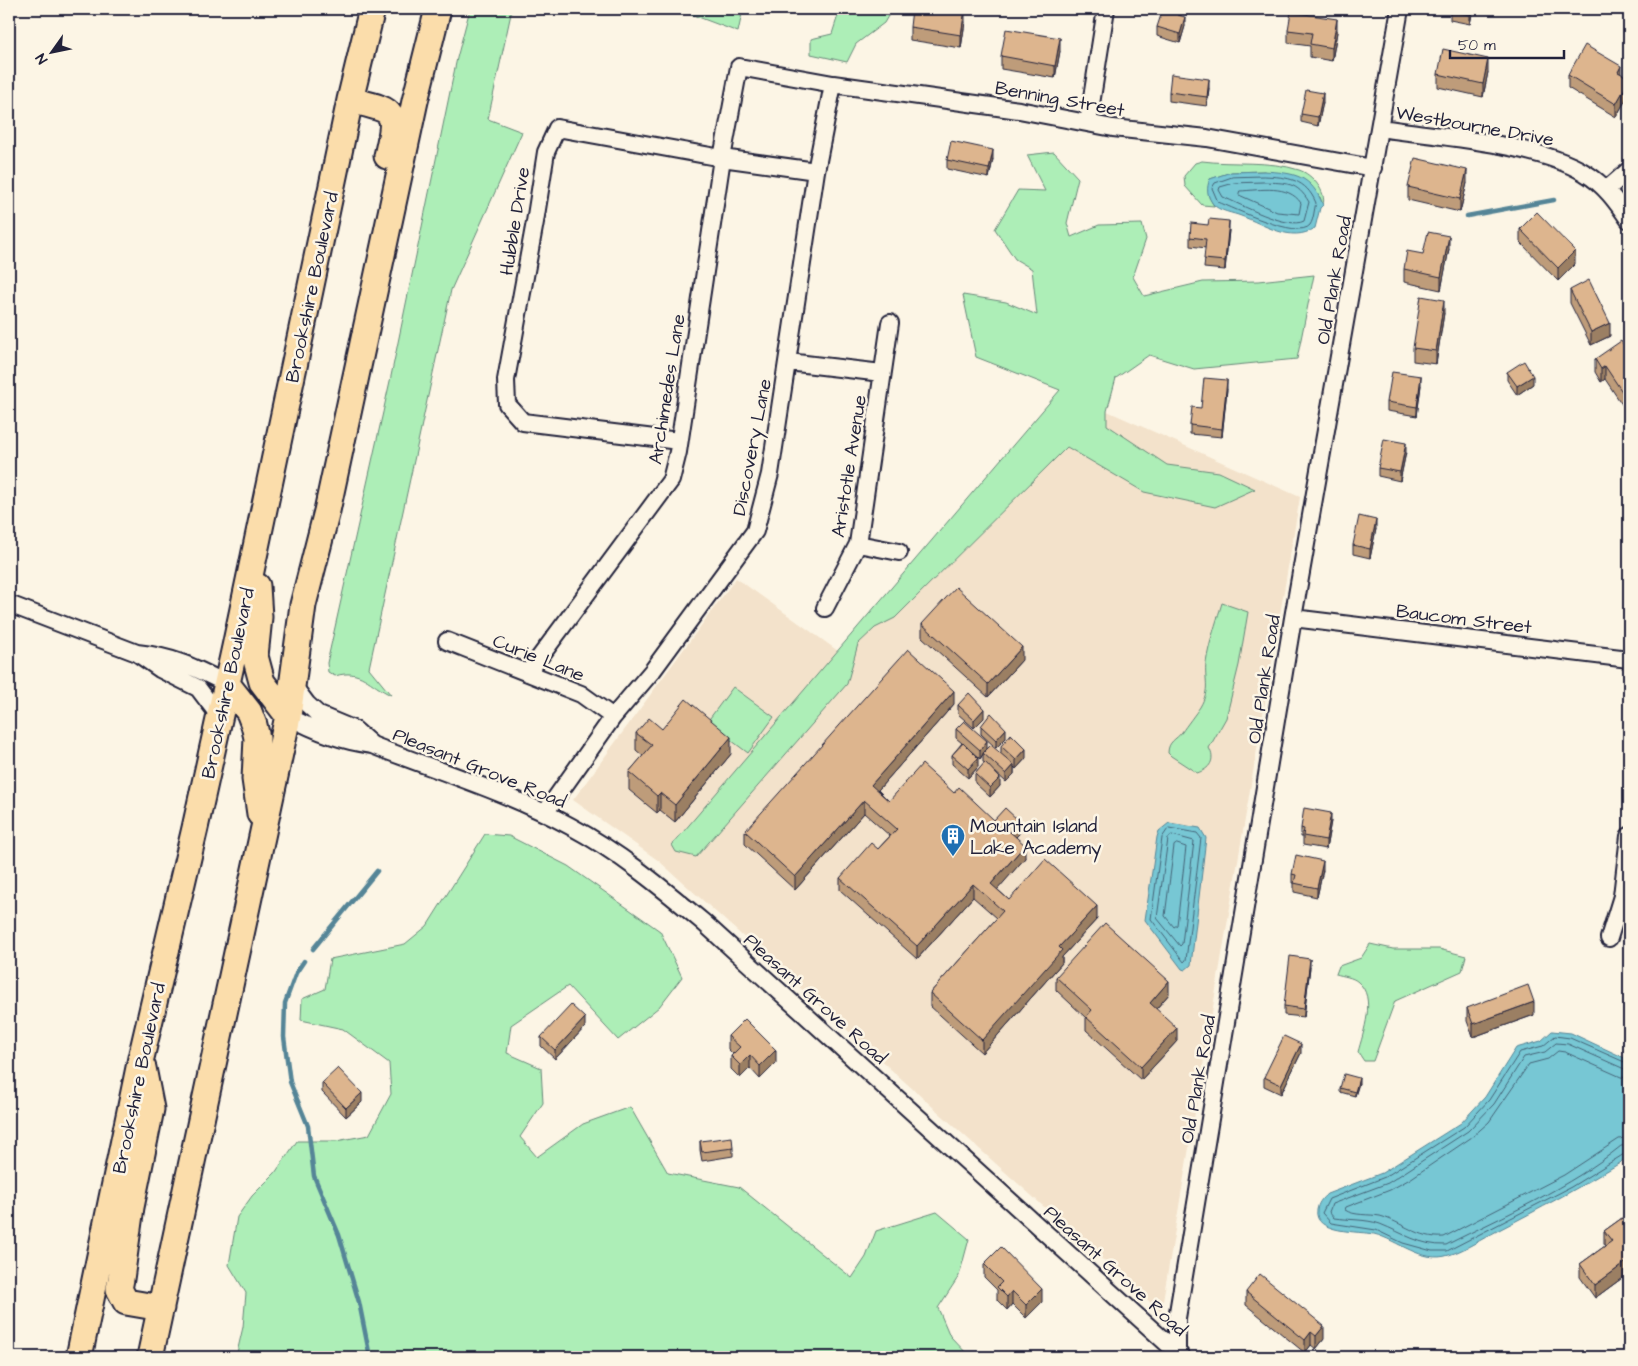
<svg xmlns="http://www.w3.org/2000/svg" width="1638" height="1366" font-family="'Architects Daughter',sans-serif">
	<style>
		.built { fill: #f3e2cb }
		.green { fill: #adeeb7; stroke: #688879 }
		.water { fill: #77c7d4; stroke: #558597 }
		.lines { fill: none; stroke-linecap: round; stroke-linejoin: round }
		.shore { stroke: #446478; stroke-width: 1 }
		.stream { stroke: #558597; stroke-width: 4.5 }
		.minor-casing { stroke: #22223b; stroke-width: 20 }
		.highway-casing { stroke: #22223b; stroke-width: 29 }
		.minor { stroke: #fcf5e5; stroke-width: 16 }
		.highway { stroke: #fbddab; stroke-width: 25 }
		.wall { fill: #be9c7a; stroke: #22223b }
		.shaded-wall { fill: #9b7f63; stroke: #22223b }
		.building { fill: #ddb58e; stroke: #22223b }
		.labels { text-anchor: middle; stroke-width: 5; stroke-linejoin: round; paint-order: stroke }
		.street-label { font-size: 19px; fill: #22223b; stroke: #fcf5e5 }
		.poi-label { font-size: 19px; fill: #22223b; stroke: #fcf5e5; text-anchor: start }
	</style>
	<rect width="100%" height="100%" fill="#fcf5e5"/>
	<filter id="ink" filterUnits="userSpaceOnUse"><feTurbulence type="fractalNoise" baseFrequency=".02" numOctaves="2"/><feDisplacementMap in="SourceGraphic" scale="10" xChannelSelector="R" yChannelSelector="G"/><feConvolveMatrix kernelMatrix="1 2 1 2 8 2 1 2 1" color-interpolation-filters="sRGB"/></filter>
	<g filter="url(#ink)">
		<path class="built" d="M1060,390L1300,497L1161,1312L659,861L573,800L736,578L838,651Z"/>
		<path class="green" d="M470,9H512L488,119L522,132L451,290L369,668L391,695C369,685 361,668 335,676L328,672L327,663L390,381L457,58Z
			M677,9H743L738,32Z
			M840,9H892L884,23L856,44L847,62L811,54V39L832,34Z
			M1054,152L1078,178L1067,223L1071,237L1099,225L1142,224L1146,239L1133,277L1144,296L1203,282L1259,281L1314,275L1297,359L1194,369L1149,355L1116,378L1107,411V425L1167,465L1219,472L1255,489L1215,507L1144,492L1067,447L895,618L875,628L858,644L847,684L696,857L676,852L672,845L1060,390L976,357L963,295L1006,302L1037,315L1032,269L1015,259L995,229L1018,190L1045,191L1027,155Z
			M1202,161C1233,165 1269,160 1299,170C1312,174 1327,192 1323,205L1320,197L1264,171L1232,172L1210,179L1209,197L1214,206L1202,205L1185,186L1184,176L1195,163Z
			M1222,603L1248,612L1239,665L1226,718L1209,748C1216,760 1210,769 1197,773L1171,756L1168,753C1168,741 1176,740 1182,732C1186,726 1196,713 1200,707C1211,688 1204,681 1206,663C1209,643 1216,623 1222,603Z
			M733,687L774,717L748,753L707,722Z
			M485,834L509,836L568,866L660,931L682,977L659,1007L618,1040L568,986L511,1025L507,1053L541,1068L543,1103L520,1137L537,1157L583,1124L630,1107L668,1173L739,1187L852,1278L866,1257L876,1231L937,1212L969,1239L959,1276L938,1308L950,1336L970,1357H236L243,1327L246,1293L229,1265L237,1217L252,1196L275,1173L297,1141H336L369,1135L391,1094L389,1063L343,1029L301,1020L302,999L325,989L330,959L405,944L427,926Z
			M1370,944L1393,949H1439L1466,956L1462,971L1395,1001L1373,1061H1364L1358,1052C1363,1033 1377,997 1358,982C1353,977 1342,976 1336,974L1339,966L1361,958Z"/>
		<path class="water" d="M1264,171C1295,173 1311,175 1323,205L1320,208L1315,228C1291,244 1264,224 1241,216C1234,213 1218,211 1213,204C1207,196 1206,188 1210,179L1231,172Z
			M1169,823L1200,828L1206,838L1191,965L1185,970L1182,969L1145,920L1157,837L1159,831Z
			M1552,1031L1571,1033L1629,1060V1154L1620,1163C1579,1188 1539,1209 1497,1231C1482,1239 1465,1250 1449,1255C1422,1264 1398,1240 1374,1234C1360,1231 1313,1234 1317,1210C1318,1204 1321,1199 1327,1194L1382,1173L1461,1123L1485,1097L1516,1048L1541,1041Z"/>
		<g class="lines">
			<path class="shore" d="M1264,176C1288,177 1306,179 1316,203C1314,209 1314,219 1310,225C1298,240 1234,208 1218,202L1212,188L1215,183L1232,177Z
				M1264,182C1287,183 1297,182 1309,202L1304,221C1288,230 1240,204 1223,197L1219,190L1220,187L1234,183Z
				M1240,191C1261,190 1288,184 1301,203L1299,214L1277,212L1239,195Z
				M1169,828L1197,833L1201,838L1186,960L1184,962L1151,919L1162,838Z
				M1172,835L1194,841L1182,944L1180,946L1157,918L1168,839Z
				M1177,844L1186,847L1177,925L1174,927L1165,916L1174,846Z
				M1629,1064L1570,1038L1555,1036L1543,1046L1520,1052L1489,1100L1464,1127L1385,1177L1329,1199L1322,1213L1331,1223L1376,1230L1403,1243L1432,1251H1447L1571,1187L1629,1151
				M1629,1071L1568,1044L1556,1043L1545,1052L1524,1057L1494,1104L1468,1131L1388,1183L1332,1204L1329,1212L1334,1218C1348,1220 1366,1219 1380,1224C1403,1233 1420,1246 1446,1245C1505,1215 1569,1188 1621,1146L1629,1145
				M1629,1078L1621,1077L1565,1052L1558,1051L1548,1059L1529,1064L1489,1122L1472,1137L1410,1179L1390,1190L1346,1207L1345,1210C1354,1216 1369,1214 1380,1216C1402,1222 1419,1239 1444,1237L1564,1175L1619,1139L1629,1137"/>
			<path class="stream" d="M1467,216L1554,200
				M313,949L377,871
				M304,961L296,973L285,1003L284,1037L290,1082L308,1126L314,1176L339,1235L359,1302L370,1357"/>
			<defs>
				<path id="minor" d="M1088,123L1106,9
					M1380,128C1439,137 1536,143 1585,173C1604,184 1617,202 1629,220
					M1606,190L1629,170
					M788,362L882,373
					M679,441L523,422L507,404L506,380L535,222L546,152L557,128L722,158L816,171
					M858,544L899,552
					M9,604L137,653
					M825,608L858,544L890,323
					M1293,618L1629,659
					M447,641L581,694L613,717
					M528,673L671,480L678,452L722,158L739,67L833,84L1019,110L1113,128L1207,138L1373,168
					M288,716C315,731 341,741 372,745L355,730L319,715L307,704L292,684
					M220,717L198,688L160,669L137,653C174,657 194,667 227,684
					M372,745C438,771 508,792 570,826C619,852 661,887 703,922L1181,1356
					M545,813L613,717L653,670L755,531L770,474L816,171L833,84
					M1609,938L1622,896L1629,836
					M1177,1357V1318L1293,618L1400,9"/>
				<path id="highway" d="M350,100C395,111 398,109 387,156
					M257,586L259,617L255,656L262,682L288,716
					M227,684L249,712L254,725L257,738L255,779L260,814
					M143,1068L151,1109L131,1207L121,1279L119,1289L126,1302L161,1308
					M79,1357L141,1058L195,828L235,647L350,100L372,9
					M150,1357L288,716L303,605L327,511L415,101L438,9"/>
			</defs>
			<use href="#minor" class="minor-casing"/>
			<use href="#highway" class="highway-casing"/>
			<use href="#minor" class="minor"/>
			<use href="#highway" class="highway"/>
		</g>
		<path class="wall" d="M1182,9L1180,16L1185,26L1180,43L1157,36V27Z
			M1450,9H1473L1470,24L1450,20Z
			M965,22L961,48L910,40V27Z
			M1288,30L1337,32L1332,61L1310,57V46L1288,43Z
			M1060,51L1055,78L1001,69V56Z
			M1488,72L1483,97L1438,87V74Z
			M1621,74L1629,78V94L1616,117L1568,88V75Z
			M1209,88L1207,106L1169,101V92Z
			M1323,102L1318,126L1301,122V114Z
			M993,159L989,178L947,169V160Z
			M1467,183L1460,212L1408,200V187Z
			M1520,229L1575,264L1558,281L1520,242Z
			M1229,230L1225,270L1204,268L1206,248L1190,246V237Z
			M1449,249L1441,290L1404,282V269L1423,254Z
			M1570,290L1610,336L1591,345L1570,303Z
			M1444,313L1436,364L1413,361V348Z
			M1629,353V415L1605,379L1601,382L1595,372V359Z
			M1507,372L1533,384L1517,395L1507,380Z
			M1421,385L1417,416L1387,411V402Z
			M1227,389L1222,437L1190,434V425L1201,408Z
			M1406,452L1400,481L1378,476V468Z
			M1376,529L1370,558L1353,554V545Z
			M922,624L1022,660L988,697L922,637Z
			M954,704L878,790L889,801L954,793L994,820L1019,834L1016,837L1025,858L997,889L1009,900L1097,919L1062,957V963L982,1053L930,1006V993L997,918L973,897L917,959L840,890V878L878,849L890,836L864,813L795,890L745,844V831Z
			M958,705L984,718L974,728L958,714Z
			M981,726L1006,738L996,748L981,734Z
			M662,729L731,754L675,822L660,810L657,813L629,790V772L643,756L636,750V733Z
			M956,729L987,749L1001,753V746L1026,758L1016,769L1014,767V774L1006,782L995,772L1000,786L990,797L975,783V774L985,763L983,762V754L980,759L970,750L978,767L968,778L952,764V755L962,743L956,738Z
			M1331,821L1326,849L1303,845V837H1301V828Z
			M1323,870L1317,897L1294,892V883H1292V874Z
			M1310,967L1304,1017L1284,1015V1006Z
			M1056,977L1169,994L1156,1009L1177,1041L1141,1080L1086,1030V1018L1056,990Z
			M1467,1008L1534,1015L1473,1037L1467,1021Z
			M585,1027L555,1059L541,1046V1037Z
			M728,1036L776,1063L760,1079L750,1068L740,1078L731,1069V1056L733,1054L728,1049Z
			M1301,1053L1281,1094L1264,1086V1077Z
			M322,1083L362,1102L346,1117L322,1092Z
			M1359,1083L1355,1096L1340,1092V1088Z
			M700,1141L733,1148V1156L702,1161L700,1150Z
			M1629,1213V1273L1595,1298L1580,1277V1264L1605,1246L1604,1244V1231Z
			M984,1264L1042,1302L1026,1318L1012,1304L1007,1310L997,1300V1290L984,1277Z
			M1246,1292L1324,1339L1316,1349L1311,1345L1305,1353L1246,1305Z"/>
		<path class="shaded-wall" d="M965,9V22L961,48V35Z
			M1180,9H1182V12L1178,24V15Z
			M1471,9H1473L1470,24V15Z
			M1185,17V26L1180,43V34Z
			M1337,19V32L1332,61V48Z
			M1060,38V51L1055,78V66Z
			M1488,59V72L1483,97V84Z
			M1621,66V79L1618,72Z
			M1209,79V88L1207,106V97Z
			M1629,81V94L1616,117V104Z
			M1323,93V102L1318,126V117Z
			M993,150V159L989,178V169Z
			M1467,170V183L1460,212V199Z
			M1229,221V230L1225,270V261Z
			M1449,236V249L1441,290V277Z
			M1575,251V264L1558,281V268Z
			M1444,300V313L1436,364V351Z
			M1610,323V336L1591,345V332Z
			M1605,366V379L1601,382V369Z
			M1421,376V385L1417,416V407Z
			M1533,376V384L1517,395V386Z
			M1227,380V389L1222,437V429Z
			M1406,443V452L1400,481V472Z
			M1376,520V529L1370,558V549Z
			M1022,647V660L988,697V684Z
			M954,691V704L871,798V785Z
			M984,709V718L974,728V720Z
			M1006,729V738L996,748V740Z
			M731,737V754L675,822V805Z
			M987,741V750L983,753V754L980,759V750Z
			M1026,749V758L1016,769V760Z
			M978,758V767L968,778V769Z
			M1014,765V774L1006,782V774Z
			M1000,778V786L990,797V788Z
			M660,793V810L657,813V796Z
			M864,800V813L795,890V877Z
			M1331,813V821L1326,849V840Z
			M1019,821V834L1009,844V831Z
			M1025,845V858L991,897V884Z
			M1323,861V870L1317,897V888Z
			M973,884V897L917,959V946Z
			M1097,906V919L1062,957V963L982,1053V1040L1059,947Z
			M1310,959V967L1304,1017V1009Z
			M1169,981V994L1150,1016V1003Z
			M1534,1002V1015L1473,1037V1024Z
			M585,1018V1027L555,1059V1050Z
			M1177,1028V1041L1141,1080V1067Z
			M1301,1044V1053L1281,1094V1085Z
			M776,1050V1063L760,1079V1066Z
			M750,1055V1068L740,1078V1065Z
			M1359,1078V1083L1355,1096V1092Z
			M362,1093V1102L346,1117V1108Z
			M1629,1260V1273L1595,1298V1285Z
			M1042,1289V1302L1026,1318V1305Z
			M1012,1291V1304L1007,1310V1297Z
			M1324,1326V1339L1316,1349V1336Z
			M1311,1332V1345L1305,1353V1340Z"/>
		<path class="building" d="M912,9H965L961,35L910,27Z
			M1163,9H1180L1178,15L1185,17L1180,34L1157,27Z
			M1450,9H1471L1470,15L1450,11Z
			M1291,12L1337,19L1332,48L1310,44L1312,33L1288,30Z
			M1006,29L1060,38L1055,66L1001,56Z
			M1585,45L1621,66L1618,72L1629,78V81L1616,104L1568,75Z
			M1443,49L1488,59L1483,84L1438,74Z
			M1171,74L1209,79L1207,97L1169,92Z
			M1306,90L1323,93L1318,117L1301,114Z
			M951,141L993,150L989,169L947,160Z
			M1415,158L1467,170L1460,199L1408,187Z
			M1537,212L1575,251L1558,268L1520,229Z
			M1209,219L1229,221L1225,261L1204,259L1206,239L1190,237L1191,223L1208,225Z
			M1428,232L1449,236L1441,277L1404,269L1407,251L1423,254Z
			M1589,280L1610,323L1591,332L1570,290Z
			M1421,296L1444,300L1436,351L1413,348Z
			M1621,341L1629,353V402L1605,366L1601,369L1595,359Z
			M1524,361L1533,376L1517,386L1507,372Z
			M1392,372L1421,376L1417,407L1387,402Z
			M1204,378L1227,380L1222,429L1190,425L1192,407L1201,408Z
			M1384,439L1406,443L1400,472L1378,468Z
			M1359,516L1376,520L1370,549L1353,545Z
			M956,587L1022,647L988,684L922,624Z
			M908,649L954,691L871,785L889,801L922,764L954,793L959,787L994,820L1005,808L1019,821L1009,831L1025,845L991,884L1009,900L1045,859L1097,906L1059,947L1062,950L982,1040L930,993L1003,911L973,884L917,946L840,878L871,843L878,849L897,829L864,800L795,877L745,831Z
			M969,693L984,709L974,720L958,705Z
			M686,699L731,737L675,805L660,793L657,796L629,772L652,745L636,733L649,718L662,729Z
			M991,713L1006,729L996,740L981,726Z
			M964,721L987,741L980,750L956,729Z
			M1011,734L1026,749L1016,760L1001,746Z
			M963,743L978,758L968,769L952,755Z
			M991,745L1014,765L1006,774L983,753Z
			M985,762L1000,778L990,788L975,774Z
			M1304,808L1331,813L1326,840L1303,836L1304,829L1301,828Z
			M1296,855L1323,861L1317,888L1294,883L1296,875L1292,874Z
			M1105,923L1169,981L1150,1003L1177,1028L1141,1067L1086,1017L1092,1010L1056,977Z
			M1290,956L1310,959L1304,1009L1284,1006Z
			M1528,985L1534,1002L1473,1024L1467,1008Z
			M571,1005L585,1018L555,1050L541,1037Z
			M745,1019L776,1050L760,1066L750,1055L740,1065L731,1056L740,1047L728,1036Z
			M1284,1036L1301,1044L1281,1085L1264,1077Z
			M338,1068L362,1093L346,1108L322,1083Z
			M1344,1074L1359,1078L1355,1092L1340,1088Z
			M732,1137L733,1148L702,1152L700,1141Z
			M1629,1213V1260L1595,1285L1580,1264L1612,1241L1604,1231Z
			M1001,1247L1042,1289L1026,1305L1012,1291L1007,1297L997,1287L1002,1282L984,1264Z
			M1260,1274L1324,1326L1316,1336L1311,1332L1305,1340L1246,1292Z"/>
	</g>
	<defs>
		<symbol id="building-pin" viewBox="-11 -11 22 30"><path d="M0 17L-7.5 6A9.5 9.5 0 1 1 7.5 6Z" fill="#1f6fb2" stroke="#fcf5e5"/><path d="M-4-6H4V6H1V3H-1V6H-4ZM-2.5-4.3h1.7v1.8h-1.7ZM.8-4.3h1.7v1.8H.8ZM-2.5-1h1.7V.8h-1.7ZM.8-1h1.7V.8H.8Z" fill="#fff"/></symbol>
	</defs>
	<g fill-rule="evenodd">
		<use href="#building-pin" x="939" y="822" width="28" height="38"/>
	</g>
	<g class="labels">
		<g class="street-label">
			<text transform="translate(1060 98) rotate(10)" y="7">Benning Street</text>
			<text transform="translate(1475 125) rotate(10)" y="7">Westbourne Drive</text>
			<text transform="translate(514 221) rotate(-81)" y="7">Hubble Drive</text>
			<text transform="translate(1333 280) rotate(-80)" y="7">Old Plank Road</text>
			<text transform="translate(311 287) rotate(-78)" y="7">Brookshire Boulevard</text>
			<text transform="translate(666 389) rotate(-81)" y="7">Archimedes Lane</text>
			<text transform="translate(751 447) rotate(-79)" y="7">Discovery Lane</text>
			<text transform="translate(848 466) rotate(-81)" y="7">Aristotle Avenue</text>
			<text transform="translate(1464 618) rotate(7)" y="7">Baucom Street</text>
			<text transform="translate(539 657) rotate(22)" y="7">Curie Lane</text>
			<text transform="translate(1263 679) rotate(-81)" y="7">Old Plank Road</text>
			<text transform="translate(227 683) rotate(-78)" y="7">Brookshire Boulevard</text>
			<text transform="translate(480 767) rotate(22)" y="7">Pleasant Grove Road</text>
			<text transform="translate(816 998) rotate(42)" y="7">Pleasant Grove Road</text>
			<text transform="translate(138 1078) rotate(-78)" y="7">Brookshire Boulevard</text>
			<text transform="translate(1197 1079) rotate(-80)" y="7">Old Plank Road</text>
			<text transform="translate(1116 1270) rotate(42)" y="7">Pleasant Grove Road</text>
		</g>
		<g class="poi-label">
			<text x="970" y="832">Mountain Island<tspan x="970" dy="22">Lake Academy</tspan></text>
		</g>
	</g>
	<rect width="1638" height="1366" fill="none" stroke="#fcf5e5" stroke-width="30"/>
	<rect x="15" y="15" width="1608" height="1336" fill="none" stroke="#22223b" stroke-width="2" filter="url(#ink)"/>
	<g transform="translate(52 52) rotate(237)" stroke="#fcf5e5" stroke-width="4" paint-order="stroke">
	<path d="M0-4L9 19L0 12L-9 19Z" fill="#22223b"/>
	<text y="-8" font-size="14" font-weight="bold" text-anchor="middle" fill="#22223b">N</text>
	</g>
	<path d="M1450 50v8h114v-8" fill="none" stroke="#22223b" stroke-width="2.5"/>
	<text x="1458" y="50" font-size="15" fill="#22223b" stroke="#fcf5e5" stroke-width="4" paint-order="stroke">50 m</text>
</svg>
